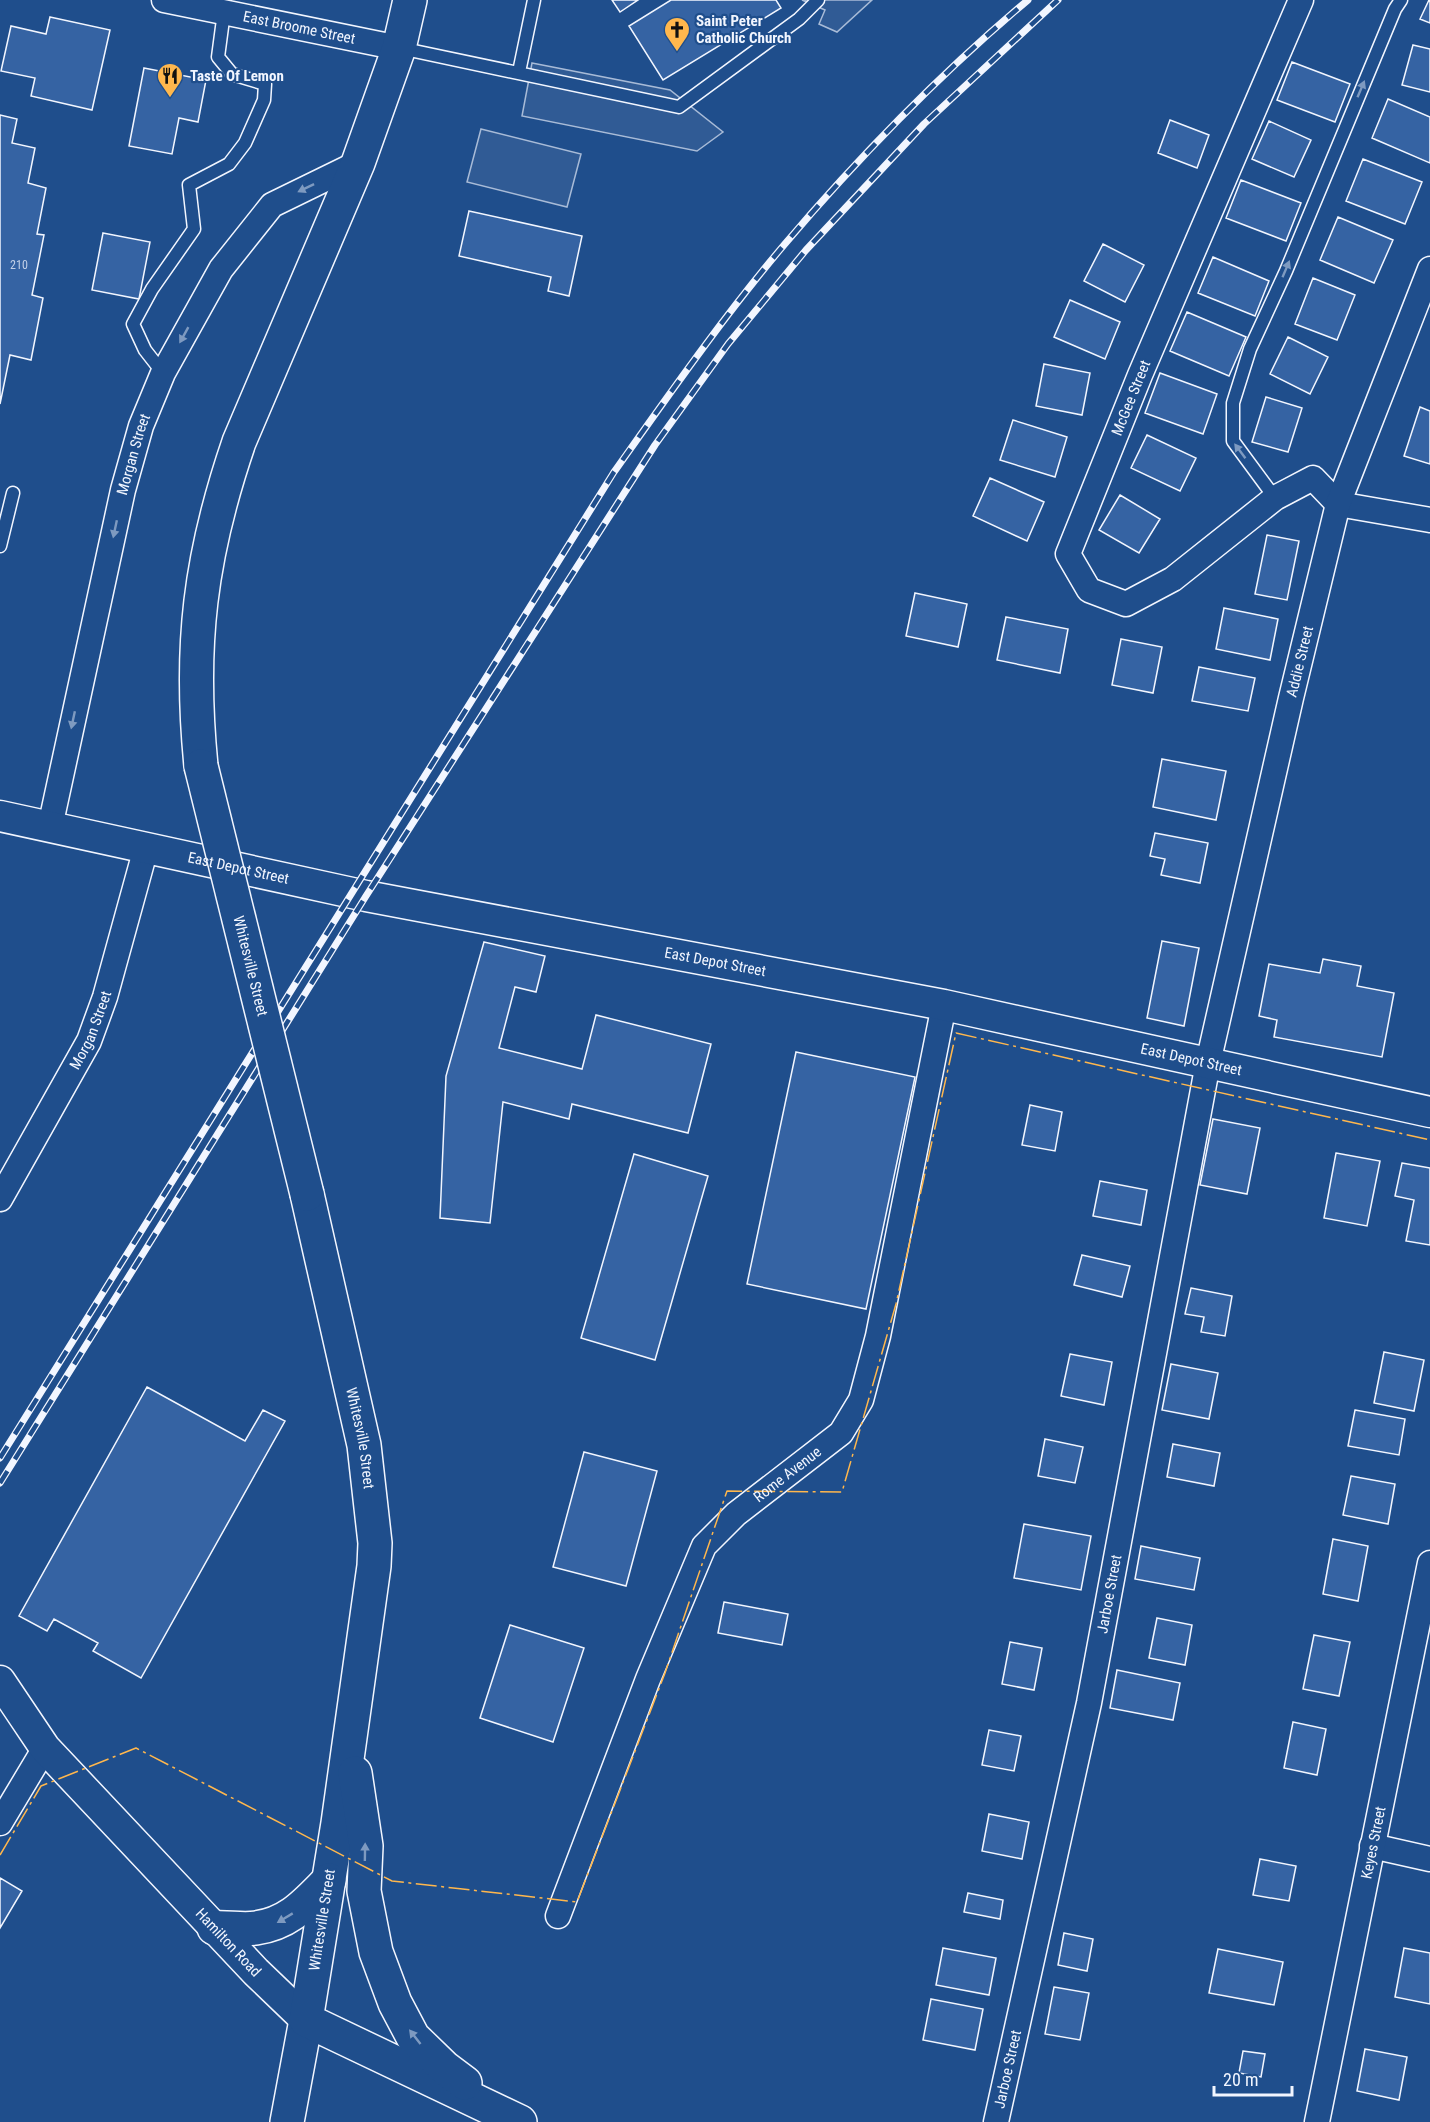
<svg xmlns="http://www.w3.org/2000/svg" width="1430" height="2122" font-family="'Roboto Condensed',sans-serif">
	<style>
		.parking { fill: #305b95; stroke: #a8bbd7; stroke-width: 1.5 }
		.building { fill: #3563a3; stroke: #f2f6ff; stroke-width: 1.5 }
		.lines { fill: none; stroke-linecap: round; stroke-linejoin: round }
		.service-casing { stroke: #f2f6ff; stroke-width: 15 }
		.minor-casing { stroke: #f2f6ff; stroke-width: 27 }
		.tertiary-casing { stroke: #f2f6ff; stroke-width: 33 }
		.secondary-casing { stroke: #f2f6ff; stroke-width: 36 }
		.trunk-casing { stroke: #f2f6ff; stroke-width: 36 }
		.service { stroke: #1f4e8c; stroke-width: 12 }
		.minor { stroke: #1f4e8c; stroke-width: 24 }
		.tertiary { stroke: #1f4e8c; stroke-width: 30 }
		.secondary { stroke: #1f4e8c; stroke-width: 33 }
		.trunk { stroke: #1f4e8c; stroke-width: 33 }
		.rail-casing { stroke: #f2f6ff; stroke-width: 7 }
		.rail { stroke: #1f4e8c; stroke-width: 4.5; stroke-dasharray: 14; stroke-linecap: butt }
		.trunk-bridge-casing { stroke: #f2f6ff; stroke-width: 36; stroke-linecap: butt }
		.trunk-bridge { stroke: #1f4e8c; stroke-width: 33 }
		.power { stroke: #ffb74d; stroke-width: 1.5; stroke-dasharray: 21 4.5 3 4.5; stroke-linecap: butt }
		.oneway { fill: #7e9ac0 }
		.labels { text-anchor: middle; stroke-width: 4.5; stroke-linejoin: round; paint-order: stroke }
		.number-label { font-size: 12px; fill: #c3d1e8 }
		.poi-label { font-size: 15px; font-weight: bold; fill: #f2f6ff; stroke: #1f4e8c; text-anchor: start }
		.street-label { font-size: 15px; fill: #f2f6ff; stroke: #1f4e8c }
	</style>
	<rect width="100%" height="100%" fill="#1f4e8c"/>
	<path class="parking" d="M802,0H872L837,32L819,24L825,10Z
		M532,63L670,90L723,132L697,151L522,116Z
		M481,129L581,154L567,207L467,182Z"/>
	<path class="building" d="M612,0H638L620,12Z
		M671,0H776L781,8L663,80L629,26Z
		M1429,0H1430V23L1420,19Z
		M50,17L110,30L92,110L31,96L35,78L1,71L11,26L46,34Z
		M1413,45L1430,49V92L1402,85Z
		M1292,62L1350,84L1335,122L1277,100Z
		M144,68L206,80L198,122L179,118L172,154L129,146Z
		M1388,99L1430,117V163L1372,138Z
		M0,115L17,119L12,143L35,148L28,183L46,188L37,234L44,235L32,295L43,298L31,360L10,355L0,404Z
		M1170,120L1209,135L1197,168L1158,153Z
		M1269,121L1311,140L1294,177L1252,159Z
		M1363,159L1422,182L1405,224L1346,201Z
		M1241,180L1301,203L1286,241L1226,218Z
		M469,211L582,236L569,296L548,291L551,277L459,256Z
		M1338,217L1393,240L1374,283L1320,260Z
		M103,233L150,242L139,299L92,290Z
		M1103,244L1144,265L1125,302L1084,281Z
		M1213,257L1269,281L1255,316L1198,293Z
		M1313,278L1355,295L1337,340L1295,324Z
		M1070,300L1120,322L1105,359L1054,337Z
		M1187,312L1246,337L1229,376L1170,351Z
		M1288,337L1328,357L1310,394L1270,374Z
		M1044,364L1090,373L1082,415L1036,406Z
		M1160,373L1217,394L1203,434L1145,413Z
		M1266,397L1302,408L1288,452L1252,442Z
		M1420,407L1430,411V464L1404,456Z
		M1013,420L1067,437L1055,477L1000,460Z
		M1147,435L1196,458L1180,491L1131,468Z
		M990,478L1044,502L1027,541L973,516Z
		M1120,495L1160,519L1139,553L1099,530Z
		M1267,535L1299,541L1287,600L1255,594Z
		M915,593L967,604L958,647L906,636Z
		M1224,608L1278,619L1270,660L1216,649Z
		M1006,617L1068,629L1060,673L997,660Z
		M1121,639L1162,647L1153,693L1112,685Z
		M1199,667L1255,678L1248,711L1192,701Z
		M1162,759L1226,771L1216,820L1153,807Z
		M1155,833L1208,843L1200,883L1161,875L1165,859L1150,856Z
		M1162,941L1199,948L1184,1026L1147,1018Z
		M484,942L545,956L536,992L515,987L499,1048L582,1069L596,1015L711,1044L688,1133L572,1104L569,1119L503,1102L490,1223L440,1218L446,1076Z
		M1323,959L1361,966L1357,986L1394,993L1382,1057L1274,1037L1277,1020L1259,1016L1269,964L1320,973Z
		M796,1052L915,1077L866,1309L747,1284Z
		M1030,1105L1062,1112L1055,1151L1022,1145Z
		M1213,1119L1260,1128L1247,1194L1200,1185Z
		M1336,1153L1380,1161L1367,1226L1324,1218Z
		M634,1154L708,1176L655,1360L581,1338Z
		M1402,1163L1430,1168V1245L1406,1241L1414,1200L1395,1196Z
		M1100,1181L1147,1190L1141,1225L1093,1216Z
		M1082,1255L1130,1266L1122,1297L1074,1285Z
		M1191,1288L1232,1296L1225,1336L1201,1332L1204,1317L1185,1314Z
		M1384,1352L1424,1360L1414,1411L1374,1403Z
		M1070,1354L1112,1362L1104,1405L1061,1396Z
		M1171,1364L1218,1373L1209,1419L1162,1410Z
		M147,1387L245,1441L263,1410L285,1421L141,1678L93,1651L98,1643L54,1619L47,1631L19,1616Z
		M1355,1410L1405,1419L1399,1455L1348,1446Z
		M1045,1439L1083,1447L1075,1483L1038,1476Z
		M1173,1444L1220,1453L1214,1486L1167,1477Z
		M584,1452L657,1471L626,1586L553,1567Z
		M1351,1476L1395,1484L1388,1524L1343,1515Z
		M1024,1524L1091,1536L1081,1590L1014,1578Z
		M1333,1539L1368,1546L1358,1601L1323,1594Z
		M1141,1546L1200,1558L1194,1590L1135,1579Z
		M724,1602L788,1614L782,1645L718,1633Z
		M1157,1618L1192,1625L1185,1665L1149,1658Z
		M510,1625L584,1648L553,1742L480,1718Z
		M1314,1635L1350,1642L1339,1696L1303,1689Z
		M1010,1642L1042,1648L1034,1690L1002,1684Z
		M1117,1670L1180,1683L1173,1720L1110,1708Z
		M1293,1722L1326,1729L1317,1775L1284,1768Z
		M989,1730L1021,1736L1014,1771L982,1765Z
		M989,1814L1029,1822L1022,1859L982,1851Z
		M1260,1859L1296,1866L1289,1901L1253,1895Z
		M0,1878L22,1891L0,1928Z
		M968,1893L1003,1900L1000,1919L964,1912Z
		M1064,1933L1093,1939L1087,1971L1058,1965Z
		M943,1948L996,1958L989,1995L936,1985Z
		M1404,1948L1430,1953V2004L1395,1997Z
		M1218,1949L1283,1962L1274,2005L1209,1993Z
		M1054,1987L1089,1993L1080,2040L1045,2034Z
		M931,1999L983,2009L975,2050L923,2040Z
		M1365,2049L1407,2057L1399,2100L1357,2091Z
		M1243,2051L1265,2054L1261,2077L1239,2073Z"/>
	<g class="lines">
		<defs>
			<path id="service" d="M400,48L679,107L799,19L818,0
				M519,72L534,0
				M163,373L145,350L133,324L152,289L194,229L189,185L229,164L245,143L264,100L265,84L232,74L218,57L224,12
				M1275,498L1233,441V403L1250,349L1286,271L1395,9L1401,0
				M0,546L13,493"/>
			<g id="minor">
				<path id="s1" d="M164,0L399,48"/>
				<path d="M1301,0L1140,375L1068,554L1089,590L1126,604L1173,579L1275,498L1313,478L1338,504L1430,520"/>
				<path id="s2" d="M50,827L123,490L141,426L163,373L221,269L272,205L358,163"/>
				<path id="s3" d="M0,1199L89,1041L105,997L146,848"/>
				<path d="M0,1823L45,1748"/>
				<path d="M1372,1846L1430,1859"/>
				<path id="s4" d="M558,1916L648,1679L704,1546L736,1514L841,1433L861,1400L878,1336L944,1005"/>
				<path id="s5" d="M996,2122L1089,1703L1208,1063L1291,698L1338,504L1430,269"/>
				<path id="s6" d="M1317,2122L1430,1563"/>
			</g>
			<g id="tertiary">
				<path id="s7" d="M0,816L366,896L944,1005L1430,1112"/>
				<path id="s8" d="M0,1681L45,1748L256,1972L306,2020"/>
			</g>
			<path id="secondary" d="M287,2122L306,2020"/>
			<g id="trunk">
				<path d="M201,766C189,646 200,556 239,442L358,163L399,48L410,0"/>
				<path id="s9" d="M307,1194L364,1445L375,1543L374,1566L338,1823L306,2020L520,2122"/>
				<path d="M355,1773L366,1846L364,1891L376,1952L395,2003L413,2037L445,2068L465,2083"/>
				<path d="M214,1928C228,1927 243,1930 256,1928C290,1923 306,1903 329,1880"/>
			</g>
		</defs>
		<use href="#service" class="service-casing"/>
		<use href="#minor" class="minor-casing"/>
		<use href="#tertiary" class="tertiary-casing"/>
		<use href="#secondary" class="secondary-casing"/>
		<use href="#trunk" class="trunk-casing"/>
		<use href="#service" class="service"/>
		<use href="#minor" class="minor"/>
		<use href="#tertiary" class="tertiary"/>
		<use href="#secondary" class="secondary"/>
		<use href="#trunk" class="trunk"/>
		<defs>
			<path id="rail" d="M0,1458L614,472C668,396 723,317 784,245C858,158 940,74 1028,0
				M0,1483L366,896L655,445L728,344L806,250L924,124L1058,0"/>
		</defs>
		<use href="#rail" class="rail-casing"/>
		<use href="#rail" class="rail"/>
		<defs>
			<g id="trunk-bridge">
				<path id="s10" d="M201,766L307,1194"/>
			</g>
		</defs>
		<use href="#trunk-bridge" class="trunk-bridge-casing"/>
		<use href="#trunk-bridge" class="trunk-bridge"/>
		<path class="power" d="M0,1855L41,1786L136,1748L392,1881L577,1902L665,1673L727,1491L842,1492L896,1304L956,1033L1430,1140"/>
	</g>
	<defs><path id="oneway-solid" d="M-6-.8H1V-3.2L6.5 0L1 3.2V.8H-6Z" transform="scale(1.5)"/></defs>
	<g class="oneway">
		<use href="#oneway-solid" transform="translate(1361 89) rotate(-67)"/>
		<use href="#oneway-solid" transform="translate(306 188) rotate(154)"/>
		<use href="#oneway-solid" transform="translate(1286 269) rotate(-67)"/>
		<use href="#oneway-solid" transform="translate(184 335) rotate(119)"/>
		<use href="#oneway-solid" transform="translate(1240 451) rotate(-127)"/>
		<use href="#oneway-solid" transform="translate(115 529) rotate(102)"/>
		<use href="#oneway-solid" transform="translate(73 720) rotate(102)"/>
		<use href="#oneway-solid" transform="translate(365 1852) rotate(-89)"/>
		<use href="#oneway-solid" transform="translate(285 1918) rotate(149)"/>
		<use href="#oneway-solid" transform="translate(415 2037) rotate(-128)"/>
	</g>
	<defs>
		<symbol id="church-pin" viewBox="-11 -11 22 30"><path d="M0 17L-7.5 6A9.5 9.5 0 1 1 7.5 6Z" fill="#ffb74d" stroke="#1f4e8c"/><path d="M-1.2-6h2.4v3.5h3.3v2.4h-3.3V6h-2.4V-.1h-3.3v-2.4h3.3Z" fill="#111"/></symbol>
		<symbol id="restaurant-pin" viewBox="-11 -11 22 30"><path d="M0 17L-7.5 6A9.5 9.5 0 1 1 7.5 6Z" fill="#ffb74d" stroke="#1f4e8c"/><path d="M-5-6h1v4h1v-4h1v4h1v-4h1v5L-1.5 .5V6h-2V.5L-5-1ZM5-6V6H3V1.5H1.5Q1.5-4 5-6Z" fill="#111"/></symbol>
	</defs>
	<g fill-rule="evenodd">
		<use href="#church-pin" x="662" y="15" width="30" height="40"/>
		<use href="#restaurant-pin" x="155" y="61" width="30" height="40"/>
	</g>
	<g class="labels">
		<g class="number-label">
			<text x="19" y="269">210</text>
		</g>
		<g class="poi-label">
			<text x="696" y="26">Saint Peter<tspan x="696" dy="17">Catholic Church</tspan></text>
			<text x="190" y="81">Taste Of Lemon</text>
		</g>
		<g class="street-label">
			<text dy="5" stroke="none"><textPath href="#s1" startOffset="138">East Broome Street</textPath></text>
			<text transform="translate(1131 398) rotate(-68)" y="5">McGee Street</text>
			<text dy="5" stroke="none"><textPath href="#s2" startOffset="382">Morgan Street</textPath></text>
			<text dy="5" stroke="none"><textPath href="#s5" startOffset="1492">Addie Street</textPath></text>
			<text dy="5" stroke="none"><textPath href="#s7" startOffset="244">East Depot Street</textPath></text>
			<text dy="5" stroke="none"><textPath href="#s7" startOffset="730">East Depot Street</textPath></text>
			<text dy="5" stroke="none"><textPath href="#s10" startOffset="206">Whitesville Street</textPath></text>
			<text dy="5" stroke="none"><textPath href="#s3" startOffset="192">Morgan Street</textPath></text>
			<text dy="5" stroke="none"><textPath href="#s7" startOffset="1216">East Depot Street</textPath></text>
			<text dy="5" stroke="none"><textPath href="#s9" startOffset="250">Whitesville Street</textPath></text>
			<text dy="5" stroke="none"><textPath href="#s4" startOffset="508">Rome Avenue</textPath></text>
			<text dy="5" stroke="none"><textPath href="#s5" startOffset="540">Jarboe Street</textPath></text>
			<text dy="5" stroke="none"><textPath href="#s6" startOffset="285">Keyes Street</textPath></text>
			<text transform="translate(322 1920) rotate(-81)" y="5">Whitesville Street</text>
			<text dy="5" stroke="none"><textPath href="#s8" startOffset="348">Hamilton Road</textPath></text>
			<text dy="5" stroke="none"><textPath href="#s5" startOffset="54">Jarboe Street</textPath></text>
		</g>
	</g>
	<path d="M1214 2086v9h78v-9" fill="none" stroke="#f2f6ff" stroke-width="3"/>
	<text x="1223" y="2086" font-size="18" fill="#f2f6ff" stroke="#1f4e8c" stroke-width="4.5" paint-order="stroke">20 m</text>
</svg>
